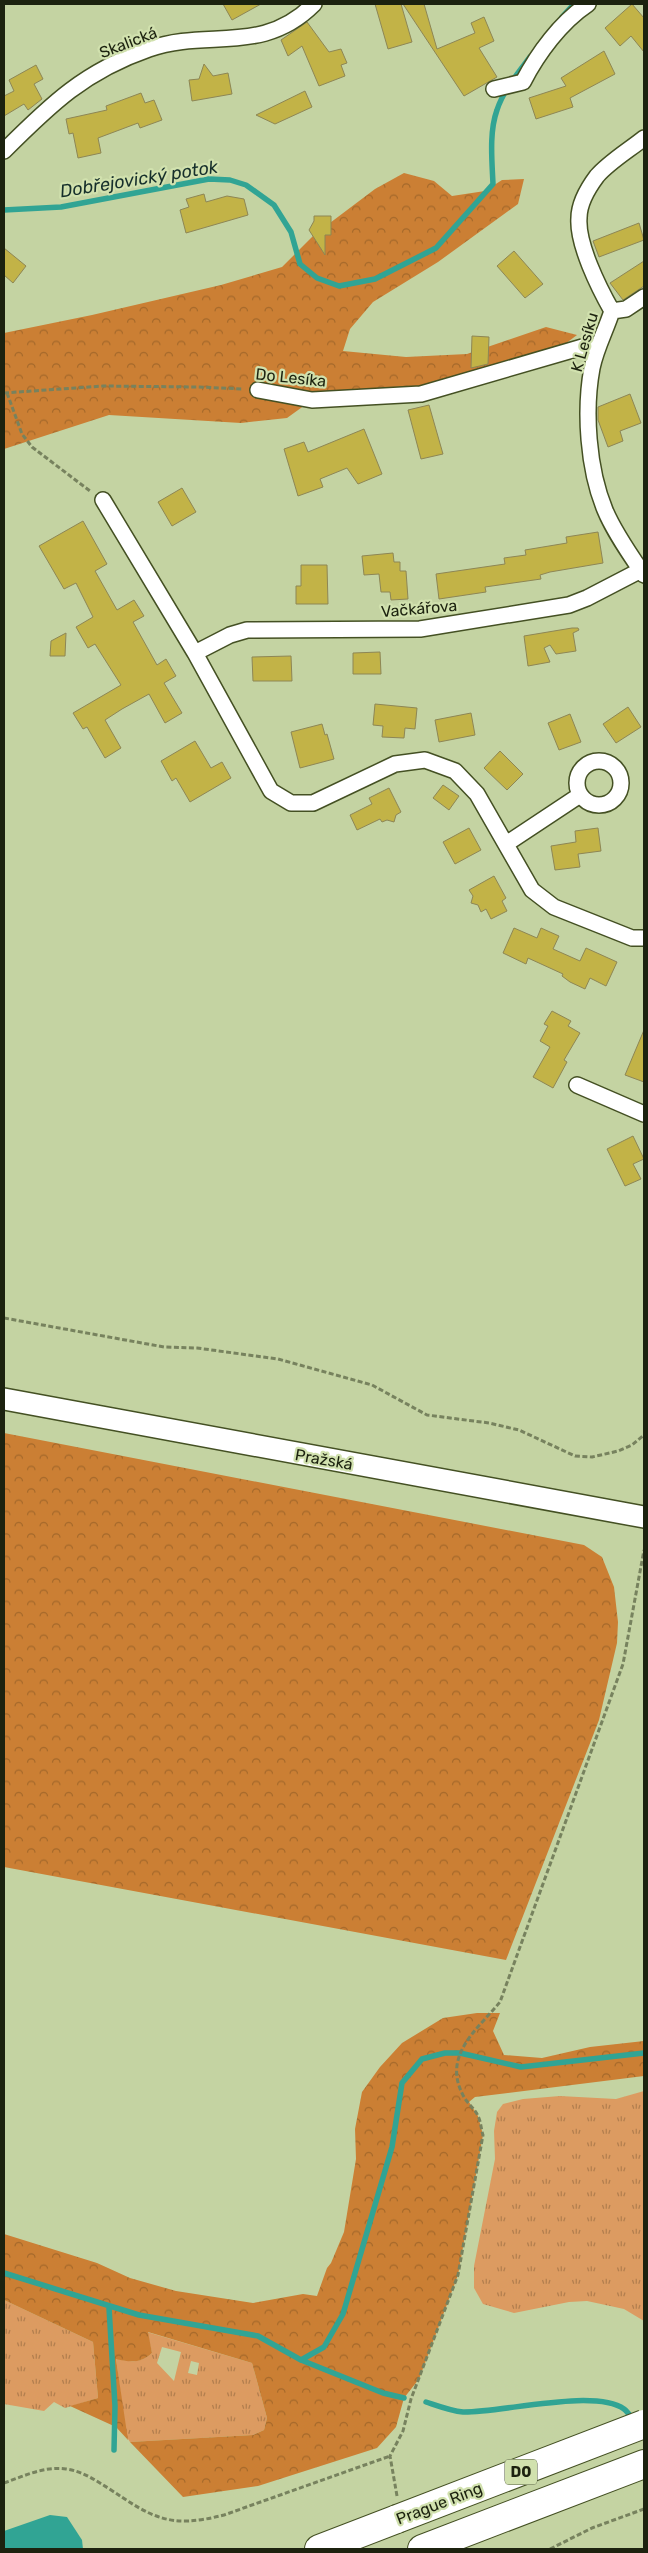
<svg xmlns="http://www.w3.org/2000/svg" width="648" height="2553" font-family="Rubik,sans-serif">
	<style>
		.grass { fill: url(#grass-tufts); fill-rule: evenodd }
		.forest { fill: url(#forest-crowns) }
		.water { fill: #31a494 }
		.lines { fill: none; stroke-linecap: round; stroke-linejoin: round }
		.stream { stroke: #31a494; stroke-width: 5.5 }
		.building { fill: #c2b347; stroke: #8d8655 }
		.minor-casing { stroke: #445023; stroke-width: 18 }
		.secondary-casing { stroke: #445023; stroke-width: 24 }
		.motorway-casing { stroke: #445023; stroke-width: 30 }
		.path { stroke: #77825e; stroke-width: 3; stroke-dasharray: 5 2.5; stroke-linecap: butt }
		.minor { stroke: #fff; stroke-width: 15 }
		.secondary { stroke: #fff; stroke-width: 21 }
		.motorway { stroke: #fff; stroke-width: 28 }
		.motorway-bridge-casing { stroke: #445023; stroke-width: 30; stroke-linecap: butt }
		.motorway-bridge { stroke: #fff; stroke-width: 28 }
		.labels { text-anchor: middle; stroke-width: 4.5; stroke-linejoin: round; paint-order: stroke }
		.shield { fill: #d1e1ae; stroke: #525b3f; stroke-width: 1 }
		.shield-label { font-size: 15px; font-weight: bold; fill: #1c220f }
		.street-label { font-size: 16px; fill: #1c220f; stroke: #d1e1ae }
		.water-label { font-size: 18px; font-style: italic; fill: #162f2b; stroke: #d1e1ae }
	</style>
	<defs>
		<pattern id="grass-tufts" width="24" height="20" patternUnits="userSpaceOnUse" patternTransform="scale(1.25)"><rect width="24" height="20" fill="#dc9b61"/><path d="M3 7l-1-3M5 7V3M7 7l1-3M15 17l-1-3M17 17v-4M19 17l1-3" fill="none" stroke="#b27e4e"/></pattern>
		<pattern id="forest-crowns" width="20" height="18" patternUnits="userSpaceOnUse" patternTransform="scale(1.25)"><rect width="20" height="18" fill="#cb7f34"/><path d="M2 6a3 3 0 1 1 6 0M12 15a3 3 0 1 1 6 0" fill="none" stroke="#a4682a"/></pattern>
	</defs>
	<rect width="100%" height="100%" fill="#c4d3a2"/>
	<path class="grass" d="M644,2091V2321L624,2309L587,2301L569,2302L514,2313L483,2304L474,2288V2266L495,2159L494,2131L497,2112L503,2104L523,2099L560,2096L616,2099Z
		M4,2300L93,2342L98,2398L65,2408L54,2402L44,2411L4,2404Z
		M147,2332L252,2363L267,2418L264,2430L253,2435L130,2442L126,2436L116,2358C130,2363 141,2363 152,2353ZM162,2347L181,2352L174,2381L157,2363ZM191,2361L199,2363L197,2375L188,2373Z"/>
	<path class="forest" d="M404,173L434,181L452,196L485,191L502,180L524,179L518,204L438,262L373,302L350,329L343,351L406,357L467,354L546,327L577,335L545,359L453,385L312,400L287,418L241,423L109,415L4,449V333L92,315L221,285L282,267L314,235L375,189Z
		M4,1433L584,1545L602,1557L614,1587L618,1622L617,1643L599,1720L506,1960L4,1867Z
		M477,2013H500L493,2031L504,2055L542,2058L590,2047L644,2041V2076L475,2097L469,2102L478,2116L483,2135L458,2275L419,2379L404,2398L396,2427L377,2448L258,2486L183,2497L130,2442L253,2435L264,2430L267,2418L252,2363L148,2332L152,2353C140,2364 130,2362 116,2359L128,2440L116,2427L70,2406L98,2398L93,2342L4,2300V2234L97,2263L130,2278L176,2291L253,2303L303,2294L317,2296L327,2268L331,2263L344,2232L356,2159L355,2129L362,2092L380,2067L402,2043L443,2018Z"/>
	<path class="water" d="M50,2515L67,2517L82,2540L83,2549H4V2531Z"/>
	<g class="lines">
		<path class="stream" d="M562,17L574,4
			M4,210L61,207L209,179L230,180L246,185L274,205L291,232L300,264L317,278L339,286L375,279L436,248L493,184C492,161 489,132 497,110C503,91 518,73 530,57
			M4,2273L139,2315L258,2336L301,2360L383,2393L404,2398
			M109,2308L115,2406L114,2450
			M301,2360L324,2347L343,2314L392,2147L402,2083L422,2059L445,2053H460L521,2067L644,2053
			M426,2402C438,2406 451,2411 463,2412C500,2413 594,2388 624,2409C628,2412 631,2417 634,2421"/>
	</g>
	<path class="building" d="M223,4H261L232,20Z
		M375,4H401L412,42L388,49Z
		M403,4H424L437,49L475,33L471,23L484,17L494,41L479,48L497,77L464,96Z
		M632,4L644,18V52L631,36L620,46L605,28Z
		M307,22L329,52L341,49L347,63L341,65L345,76L319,86L302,46L288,56L281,40Z
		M604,51L615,74L570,98L573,107L536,119L529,98L566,86L561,78Z
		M204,64L213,76L228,73L232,94L192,101L189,80L199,79Z
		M36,65L43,79L34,84L42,99L28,110L24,104L4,116V96L14,91L9,80Z
		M305,91L312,107L275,124L256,115Z
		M141,93L145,103L154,100L162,120L140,128L138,123L98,138L101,153L78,158L73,133L69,134L66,119L107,110L106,106Z
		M204,194L206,202L227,196L244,199L248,215L186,233L180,210L189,207L186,199Z
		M314,216H331V235H325V255L309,230L314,221Z
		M639,223L644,240L599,257L593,241Z
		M4,248L26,266L13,283L4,275Z
		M514,251L543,284L525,298L497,266Z
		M644,261V286L623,300L610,283Z
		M472,336L489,337L488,364L471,368Z
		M630,394L641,423L620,431L623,441L608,447L598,420V407Z
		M429,405L443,454L421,459L408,410Z
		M364,429L382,474L358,484L347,468L320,479L323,487L298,496L284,449L304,442L308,452Z
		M182,488L196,512L172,526L158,502Z
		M83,521L107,564L95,571L117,610L134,600L144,616L133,622L157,665L166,659L176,676L164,683L182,713L165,723L149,694L122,709L105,720L121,748L105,758L87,727L83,729L73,713L121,685L95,644L88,648L76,627L93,617L76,583L64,589L39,546Z
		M598,532L603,563L550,572L540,575L541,579L485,587L486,592L439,599L436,574L505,564L504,558L526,555L525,550L567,543L566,537Z
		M393,553L394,562H400V571H406L408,599L391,600L390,592H381L379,574L364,575L362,556Z
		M301,565H327L328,604H296V586H301Z
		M572,628H578L579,630L573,633L576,651L556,654L550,645L544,648L550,662L528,666L524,636Z
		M66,633L65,656H50L51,641Z
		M380,652L381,674H353V653Z
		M291,656L292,681H253L252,657Z
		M375,704L417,708L415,729L405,728L404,738L382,737L383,726L373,725Z
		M628,707L641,727L616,743L603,724Z
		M471,713L475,735L439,742L435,720Z
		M570,714L581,742L559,750L548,723Z
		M322,724L325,735L327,734L334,759L300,768L291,732Z
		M195,741L211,768L222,762L231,778L190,802L176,778L172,781L161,761Z
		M500,751L523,774L507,790L484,768Z
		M443,785L459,796L449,810L433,798Z
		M389,788L401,812L396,815L394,822L387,820L382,822L380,819L357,830L350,815L372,804L369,798Z
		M469,828L481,850L455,864L443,842Z
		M598,828L601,851L578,854L580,867L555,870L551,846L576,842L575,831Z
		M494,876L506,898L502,901L507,911L491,919L486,909L481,912L478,905L471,903L473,896L469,890Z
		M514,928L537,938L541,928L559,936L553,949L580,961L586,948L617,962L606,986L590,978L585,989L570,982L562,976L563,974L528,958L526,964L503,953Z
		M552,1011L571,1021L568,1026L580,1033L564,1060L567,1062L553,1088L533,1077L550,1047L540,1041L548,1026L544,1024Z
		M644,1030V1082L625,1075Z
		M633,1136L644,1159L633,1164L641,1179L625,1186L607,1149Z"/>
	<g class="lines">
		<defs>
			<path id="minor" d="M494,89L523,82C538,53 561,22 588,4
				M644,138C629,150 609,162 597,176C588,188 579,203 579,218C577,244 599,288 612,311C606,330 596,348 592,368C584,411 588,469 605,510C614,532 631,556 644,575
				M4,151C51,104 85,71 149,49C208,28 262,56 314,4
				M612,311L626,309L644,297
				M258,390L312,400L421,394L586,346L597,347
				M103,500L195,653L271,791L291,803H313L395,764L425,760L455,771L477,794L532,890L554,907L632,938H644
				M195,653L230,635L247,630L420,629L569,605L587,598L641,570
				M577 783a22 22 0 1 1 44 0a22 22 0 1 1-44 0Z
				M506,844L580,795
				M577,1085L644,1114"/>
			<path id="secondary" d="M4,1399L644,1517"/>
			<path id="motorway" d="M319,2549L397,2519
				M422,2549L644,2464"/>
		</defs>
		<use href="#minor" class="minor-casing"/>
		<use href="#secondary" class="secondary-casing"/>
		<use href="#motorway" class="motorway-casing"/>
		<path class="path" d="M4,393L103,386L198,387L243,389
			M7,393L22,434L32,447L90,491
			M4,1318L164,1347L197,1348L278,1359L372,1385L427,1415L489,1423L519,1430L575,1456L592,1457L618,1451L632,1445L644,1435
			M4,2483C24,2476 44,2466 66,2469C82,2471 95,2480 108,2488C153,2518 169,2529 224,2515L390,2456
			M397,2496L390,2456L403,2431L411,2399L458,2275L483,2135C481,2129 481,2122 478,2116C475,2109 468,2104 464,2097C441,2056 477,2030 500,2002L623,1664L644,1550
			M550,2549L592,2528L644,2509"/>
		<use href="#minor" class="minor"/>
		<use href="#secondary" class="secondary"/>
		<use href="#motorway" class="motorway"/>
		<defs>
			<path id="motorway-bridge" d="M397,2519L644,2424"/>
		</defs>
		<use href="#motorway-bridge" class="motorway-bridge-casing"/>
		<use href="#motorway-bridge" class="motorway-bridge"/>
	</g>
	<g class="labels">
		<rect class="shield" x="505" y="2459.5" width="32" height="25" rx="4"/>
		<g class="shield-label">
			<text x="521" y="2477">D0</text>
		</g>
		<g class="street-label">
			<text transform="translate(128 42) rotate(-21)" y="6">Skalická</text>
			<text transform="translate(584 342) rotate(-74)" y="6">K Lesíku</text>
			<text transform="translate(291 377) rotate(6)" y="6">Do Lesíka</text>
			<text transform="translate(419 608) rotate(-5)" y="6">Vačkářova</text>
			<text transform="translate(324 1459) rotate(10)" y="6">Pražská</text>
			<text transform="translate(439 2503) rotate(-21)" y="6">Prague Ring</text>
		</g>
		<g class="water-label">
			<text transform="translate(139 179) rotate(-9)" y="6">Dobřejovický potok</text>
		</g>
	</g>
	<rect width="648" height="2553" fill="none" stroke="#1c220f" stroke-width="10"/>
</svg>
